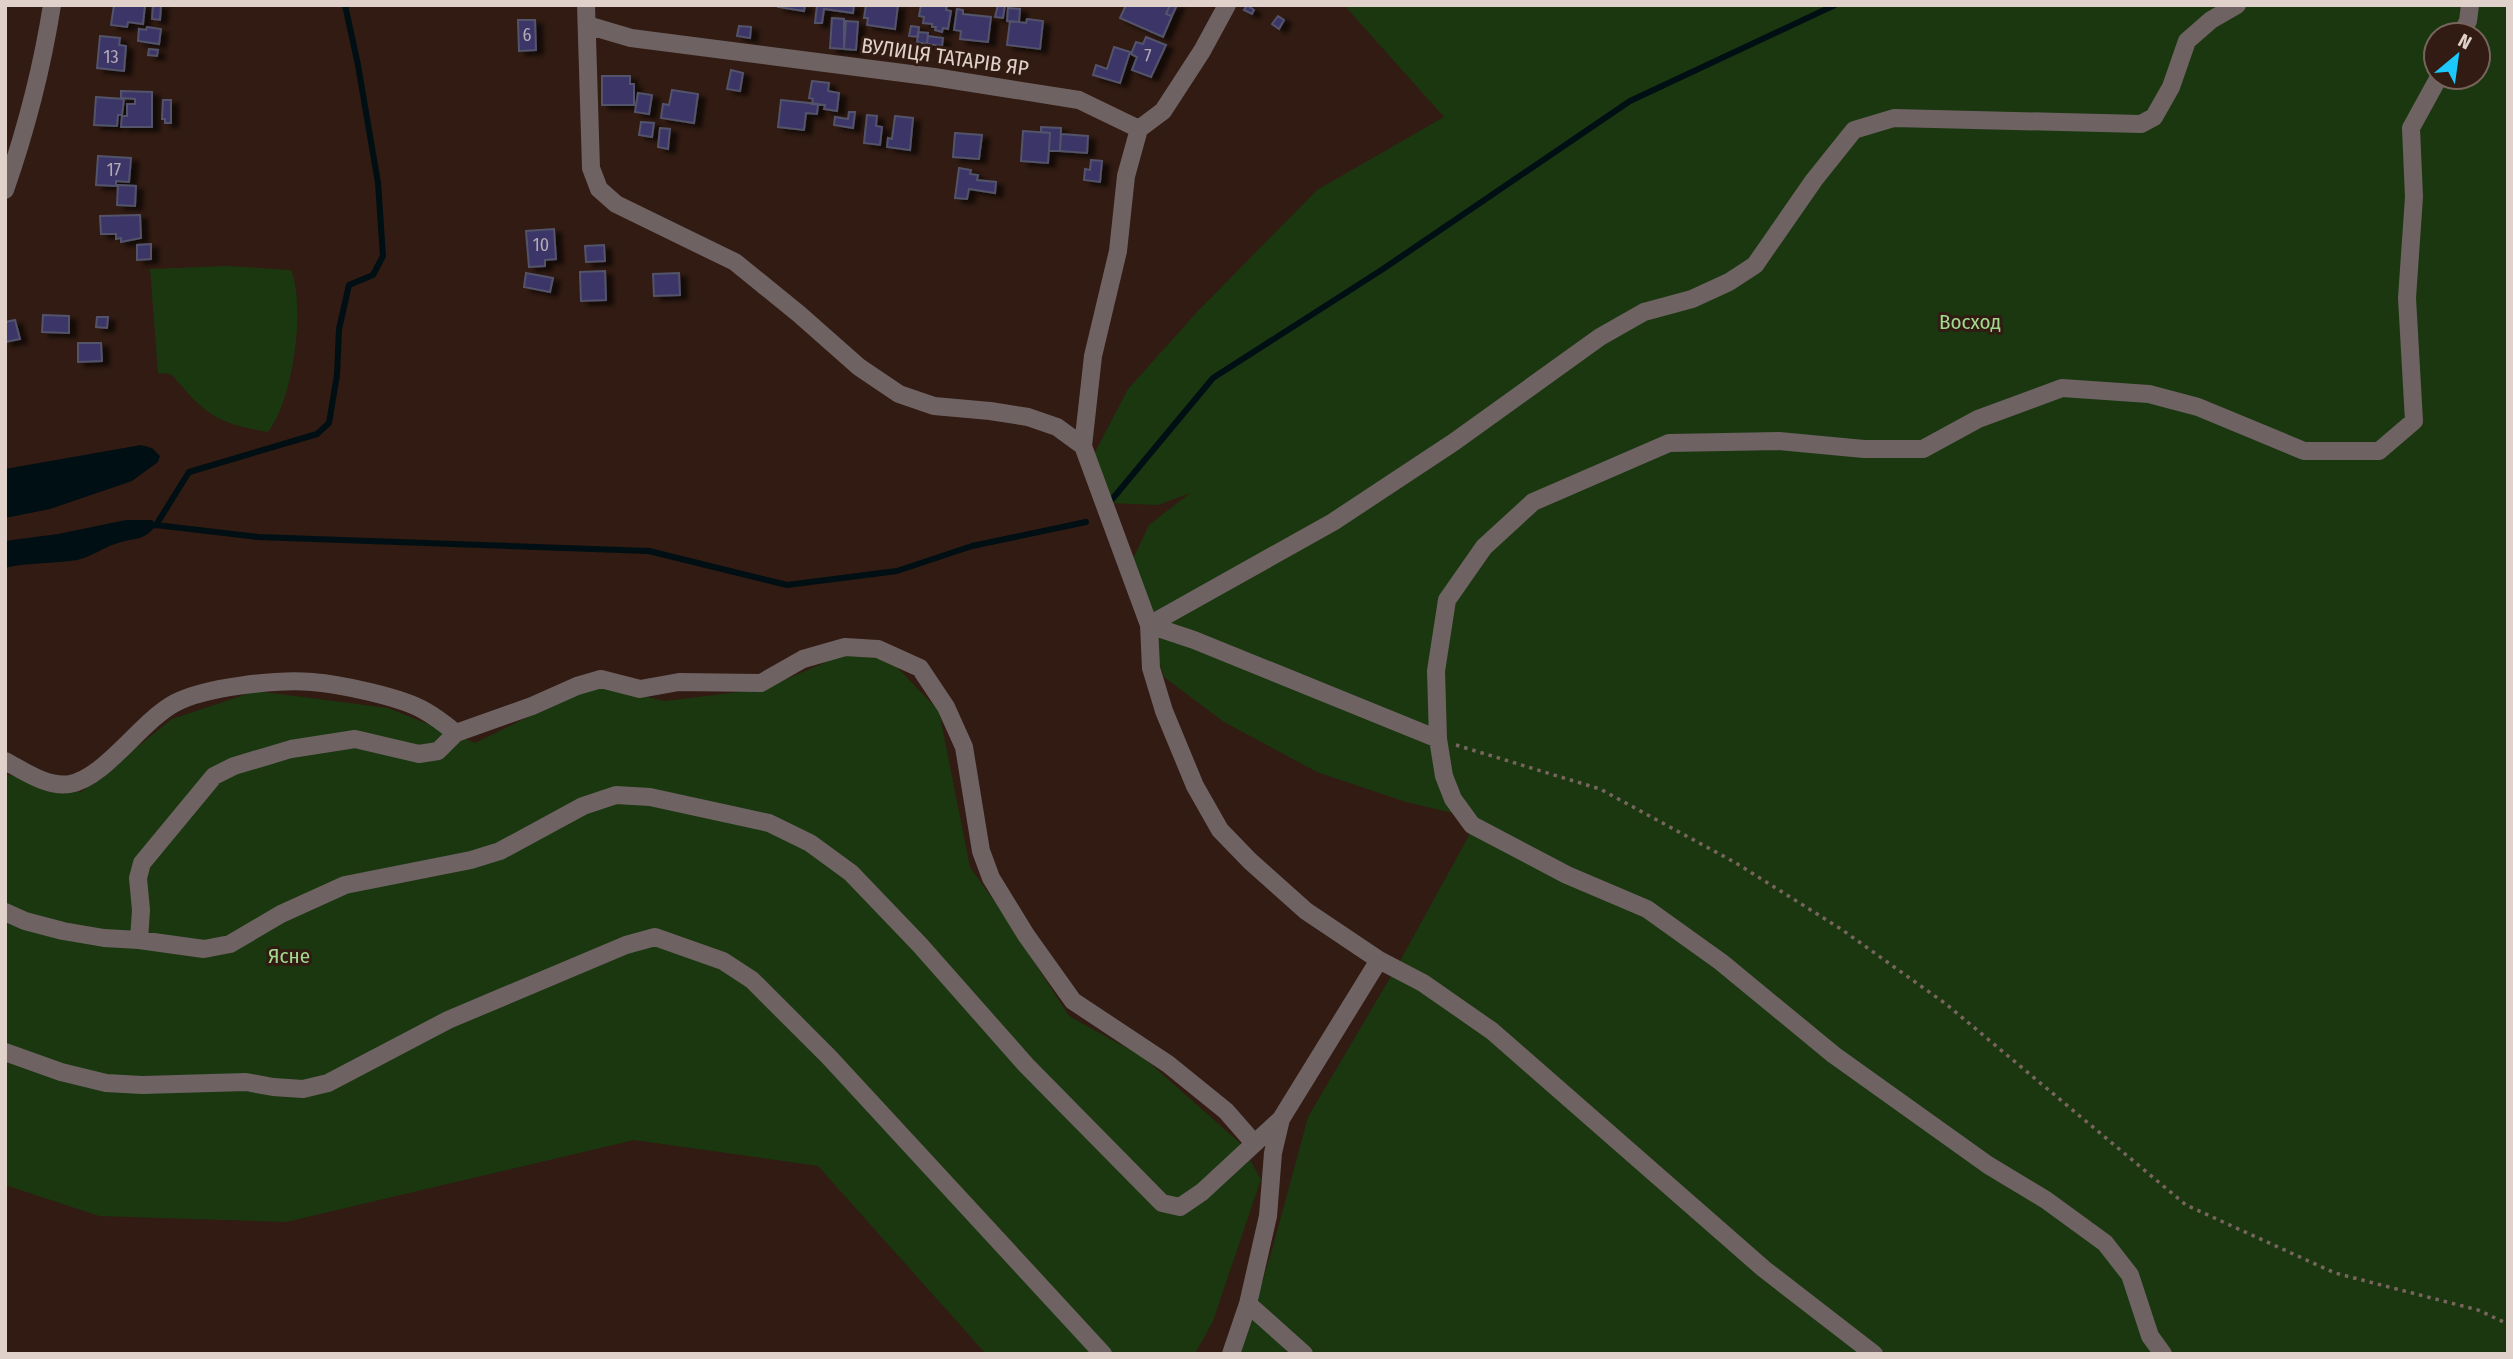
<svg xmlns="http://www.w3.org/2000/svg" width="2513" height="1359" font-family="'Fira Sans Condensed',sans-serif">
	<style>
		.green { fill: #1b3710; fill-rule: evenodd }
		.water { fill: #000f13 }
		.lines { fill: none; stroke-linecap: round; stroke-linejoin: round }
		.stream { stroke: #000f13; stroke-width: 6 }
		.building { fill: #3a3568; stroke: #53536b; stroke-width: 2; filter: url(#shadow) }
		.path { stroke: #78655d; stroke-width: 3.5; stroke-dasharray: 3.5 5; stroke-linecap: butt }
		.minor { stroke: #6f6263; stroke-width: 18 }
		.labels { text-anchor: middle; stroke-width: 6; stroke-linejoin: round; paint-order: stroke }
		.number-label { font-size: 18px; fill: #b6aab2 }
		.street-label { font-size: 21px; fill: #e0d1ca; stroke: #311b12 }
		.park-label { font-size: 21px; fill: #a1d98f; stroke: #311b12 }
	</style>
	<defs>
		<filter id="shadow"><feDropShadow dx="7" dy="4" stdDeviation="2" flood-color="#0009"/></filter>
	</defs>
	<rect width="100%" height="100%" fill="#311b12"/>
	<path class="green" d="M1344,5H2508V1354H1240L1272,1250L1308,1117L1400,961L1478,819L1406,802L1317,772L1224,722L1164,677L1129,567L1149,525L1190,493L1158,505L1109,503L1094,454L1128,389L1198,311L1317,190L1444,117ZM2436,35H2478V77H2436Z
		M227,266L291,270C306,307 293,401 268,432C215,423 205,414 171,374L158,373L150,269Z
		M844,654L890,660L939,711L970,867L1002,912L1069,1016L1143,1057L1240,1143L1261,1179L1213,1321L1195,1354H986L818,1166L634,1140L286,1222L99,1216L5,1185V774L81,792L172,719L256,691L388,708L475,743L593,685L665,701L764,689Z"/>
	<path class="water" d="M141,445L152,448L160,456L158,462L132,481L50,509L5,518V469Z
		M126,520H152L156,525C144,542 135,537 118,543C104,547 91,557 77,560C53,564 29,562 5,568V541L58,534Z"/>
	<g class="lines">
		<path class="stream" d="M1109,503L1213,378L1383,269L1630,101L1835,5
			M156,525L189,472L317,434L329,423L337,375L339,329L349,285L373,275L383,256L378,183L358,65L345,5
			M149,526L156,525L258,537L649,551L787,585L897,571L972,546L1086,522"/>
	</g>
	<path class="building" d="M114,5H145L143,24L128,22L127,27L111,25Z
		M153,5H161L160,20L152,19Z
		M778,5H805L804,11L778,7Z
		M817,5H854L853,13L824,9L822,23H815Z
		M866,5H898L895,29L867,25L868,18H864Z
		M921,5H947L946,10L951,11L948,29L943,28L942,32L935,30L936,27H932V24L923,23L924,17L919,16Z
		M998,5H1005L1003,18L995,17Z
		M1126,5H1170L1166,14L1172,16L1163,37L1120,18Z
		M1170,5H1177L1172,16L1166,14Z
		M1247,5L1254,10L1252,14L1244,10Z
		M1008,8L1020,9L1019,22L1007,21Z
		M957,9L963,10V14L991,17L988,42L960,39L961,31L954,30Z
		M1278,16L1284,20L1279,29L1272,24Z
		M832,18L844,19V49L830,48Z
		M1027,19L1043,21L1040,49L1007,45L1010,21L1026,23Z
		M518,20H535L536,50L519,51Z
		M846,21L858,22L856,50L844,49Z
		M739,26L751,27L750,38L737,36Z
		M911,26L919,27L918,37L909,36Z
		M147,27L161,29L159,44L138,41L139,29L146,30Z
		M918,32L928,33L927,44L917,42Z
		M100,36L120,38L119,45L126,46L124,71L97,68Z
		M928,36L943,38L942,46L927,44Z
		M1146,37L1166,45L1151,77L1132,70L1137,57L1131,54L1136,42L1143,44Z
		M911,43L916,44L915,54L910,53Z
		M1114,47L1130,52L1120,83L1093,75L1096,65L1107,69Z
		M149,49L158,50L157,56L148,55Z
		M731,70L743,73L740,91L727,89Z
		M602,76H630V84H634V105H602Z
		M812,81L829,83L828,91L839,93L837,111L824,109L825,105L812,104L813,99L809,98Z
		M672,90L698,94L694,123L661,118L663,104L669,105Z
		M121,91L152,92V127H121L122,116H127V104H135V99L121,98Z
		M638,93L652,95L649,114L635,112Z
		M96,97L124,99L122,115H118L117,126L94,125Z
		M163,100H171V123H165V119H162Z
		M781,100L818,104L817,114L806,113L804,130L778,127Z
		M849,112H855L853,128L834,125L835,117L848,119Z
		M867,115L877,116L876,126L882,127L880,145L864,143Z
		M895,116L913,118L910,150L887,147L888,138L892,139Z
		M641,122L654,123L652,137L639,135Z
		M1041,127L1061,128L1060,151H1049L1050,133L1041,132Z
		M660,128L670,129L668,149L658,147Z
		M1023,131L1050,133L1048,163L1021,161Z
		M955,133L982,135L979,159L953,157Z
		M1061,134L1088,136L1087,153L1060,151Z
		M98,156L131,158L129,182L116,181V186L96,185Z
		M1091,160L1102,161L1100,182L1084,180L1085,169L1090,170Z
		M959,168L971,170L970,174L978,175L977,180L996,182L995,193L969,189L967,199L955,198Z
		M118,185L136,186L135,206L117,205Z
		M140,215L141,238L121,242V238L116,239V234H101L100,216Z
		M554,229L556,259L545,260V266L529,267L526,231Z
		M151,244V259L137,260V245Z
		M604,245L605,261L586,262L585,246Z
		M605,271L606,300L581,301L580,272Z
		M526,273L553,278L550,292L524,287Z
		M679,273L680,295L654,296L653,274Z
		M43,315L69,316V333L42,332Z
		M97,317H108L107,328L96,327Z
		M15,320L20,339L5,342V322Z
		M78,343H101L102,361L78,362Z"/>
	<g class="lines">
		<path class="path" d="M1456,745L1600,789L1736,863L1841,929L1946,1004L2186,1205L2335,1273L2478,1310L2508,1324"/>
		<path class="minor" d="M586,5L591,168L599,189L616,204L735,262L799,314L859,367L899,394L934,406L990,411L1028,417L1057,427L1083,446L1149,625L1151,668L1164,711L1195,786L1220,830L1250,861L1306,911L1379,960L1423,983L1492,1031L1764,1269L1874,1354
			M587,25L631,38L934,77L1079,100L1139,129L1163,111L1202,51L1227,5
			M2461,35L2468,21L2470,5
			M5,190C26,130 42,68 52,5
			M1083,446L1093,356L1118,251L1126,176L1139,129
			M1149,625L1333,522L1454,442L1600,337L1644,312L1692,299L1729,282L1755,265L1814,180L1854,130L1894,118L2141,124L2154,117L2171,87L2187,41L2211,20L2237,5
			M1149,625L1194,640L1438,739
			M5,761C24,771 48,788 70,784C106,777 141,721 175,703C205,687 278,679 312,682C339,684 402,697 425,711C436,717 446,725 456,733
			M5,912L25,921L63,931L104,938L139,940L204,949L230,944L281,914L345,885L471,860L500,851L583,806L616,795L650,797L769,823L810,843L851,873L920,945L1026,1065L1162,1203L1180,1207L1202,1192L1281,1119
			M139,940L141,910L138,878L142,863L214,776L234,766L291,749L355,739L419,754L438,751L456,733L532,706L577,686L601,679L640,689L679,682L761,683L803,659L845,647L878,649L920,668L946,707L964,747L981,851L991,878L1026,935L1073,1001L1168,1064L1226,1111L1254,1143
			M5,1052L61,1072L106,1083L142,1085L246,1082L273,1087L303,1089L328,1083L448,1020L626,945L655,937L723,961L752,980L829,1057L1103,1354
			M1248,1304L1304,1354
			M1231,1354L1248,1304L1268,1216L1273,1153L1281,1119L1379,960
			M2163,1354L2150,1336L2130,1275L2105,1243L2046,1200L1988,1165L1834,1055L1721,962L1647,909L1567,875L1472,825L1453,799L1444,776L1438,739L1436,671L1447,600L1484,547L1533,502L1669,443L1779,441L1864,449H1923L1978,419L2062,388L2149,394L2198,407L2304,451H2379L2414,421L2407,298L2414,197L2411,128L2439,77"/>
	</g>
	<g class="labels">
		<g class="number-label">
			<text x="527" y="41">6</text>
			<text x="1148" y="62">7</text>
			<text x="111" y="63">13</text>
			<text x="114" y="176">17</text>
			<text x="541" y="251">10</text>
		</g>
		<g class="street-label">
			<text transform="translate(945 57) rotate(8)" y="7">ВУЛИЦЯ ТАТАРІВ ЯР</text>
		</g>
		<g class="park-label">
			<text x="1970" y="329">Восход</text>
			<text x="289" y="963">Ясне</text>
		</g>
	</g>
	<rect width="2513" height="1359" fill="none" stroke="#e0d1ca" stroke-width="14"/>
	<g transform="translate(2457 56) rotate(29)"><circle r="33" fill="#311b12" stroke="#77645c" stroke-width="2"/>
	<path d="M0-5L12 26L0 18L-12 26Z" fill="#1cc9fc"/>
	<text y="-10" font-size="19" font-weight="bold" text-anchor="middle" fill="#e0d1ca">N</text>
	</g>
</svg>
